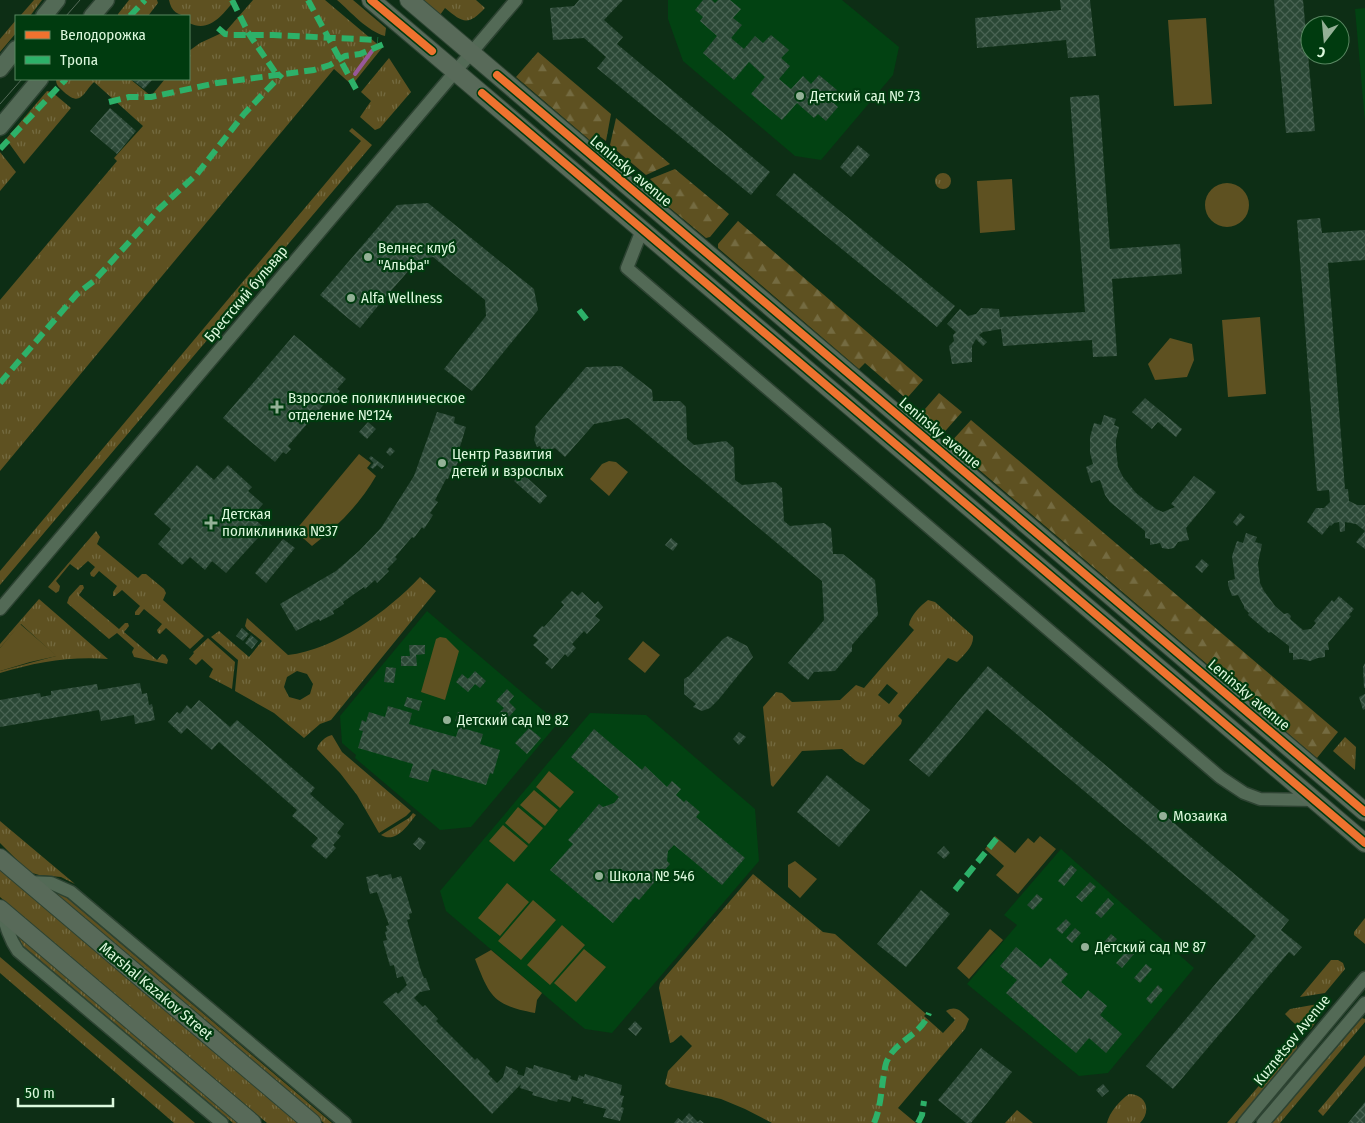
<svg xmlns="http://www.w3.org/2000/svg" width="1365" height="1123" font-family="'Fira Sans Condensed',sans-serif">
	<style>
		.built { fill: #024212 }
		.grass { fill: url(#grass-tufts); fill-rule: evenodd }
		.forest { fill: url(#forest-firs) }
		.park { fill: #5e5121 }
		.lines { fill: none; stroke-linecap: round; stroke-linejoin: round }
		.stream { stroke: #98589a; stroke-width: 4 }
		.building { fill: url(#building-cross-hatch) }
		.minor-casing { stroke: #2d4332; stroke-width: 15 }
		.tertiary-casing { stroke: #2d4332; stroke-width: 19 }
		.secondary-casing { stroke: #2d4332; stroke-width: 20 }
		.minor { stroke: #536a56; stroke-width: 12 }
		.tertiary { stroke: #536a56; stroke-width: 16 }
		.secondary { stroke: #586a59; stroke-width: 18 }
		.tram { stroke: #546a58; stroke-width: 1 }
		.quiet { stroke: #2db169; stroke-width: 6; stroke-dasharray: 12 6; stroke-linecap: butt }
		.cycleway-casing { stroke: #003b0f; stroke-width: 11 }
		.cycleway { stroke: #ef722f; stroke-width: 8 }
		.poi-dot { fill: #94b197; stroke: #003b0f; stroke-width: 2 }
		.labels { text-anchor: middle; stroke-width: 4.5; stroke-linejoin: round; paint-order: stroke }
		.poi-label { font-size: 15px; fill: #dcf8dd; stroke: #003b0f; text-anchor: start }
		.street-label { font-size: 15px; fill: #dcf8dd; stroke: #003b0f }
	</style>
	<defs>
		<pattern id="grass-tufts" width="24" height="20" patternUnits="userSpaceOnUse" patternTransform="scale(1.25)"><rect width="24" height="20" fill="#5e5121"/><path d="M3 7l-1-3M5 7V3M7 7l1-3M15 17l-1-3M17 17v-4M19 17l1-3" fill="none" stroke="#746b41"/></pattern>
		<pattern id="forest-firs" width="22" height="20" patternUnits="userSpaceOnUse" patternTransform="scale(1.25)"><rect width="22" height="20" fill="#5e5121"/><path d="M5 1l3.5 6h-7zM16 11l3.5 6h-7z" fill="#746b41"/></pattern>
		<pattern id="building-cross-hatch" width="8" height="8" patternUnits="userSpaceOnUse" patternTransform="scale(1.25)"><rect width="8" height="8" fill="#2b4836"/><path d="M0 0l8 8M0 8l8-8" fill="none" stroke="#496353"/></pattern>
	</defs>
	<rect width="100%" height="100%" fill="#0d2e15"/>
	<path class="built" d="M668,0H842L899,47L893,75L821,160L795,156L683,61L668,19Z
		M1365,8V122L1355,9Z
		M427,611L558,723L471,827L440,830L355,758L356,755L342,743L340,716Z
		M590,713L646,715L755,809L759,861L612,1033L585,1029L569,1016L446,911L440,891Z
		M1061,849L1194,968L1108,1073L1079,1076L967,984L1017,925L1004,915Z"/>
	<path class="grass" d="M34,0H42L30,16H20Z
		M129,0H157L158,3L148,16H118V14Z
		M169,0H235C222,15 210,33 189,23V16C178,16 171,11 169,0Z
		M253,0H325L382,48L352,85L334,69L0,471V300L117,161L114,158L143,126L94,82C82,94 81,107 64,92C59,87 56,86 56,79H130L151,96L165,79H189V51L200,43L226,31Z
		M337,0H353L386,28L385,36C367,31 351,12 337,0Z
		M423,0H476L485,8C468,26 463,23 445,8L440,15Z
		M16,20V33L0,52V39Z
		M389,58L411,92L380,128L375,130L360,117L371,101L361,92Z
		M47,91L52,92L71,108L24,164L6,139Z
		M352,128L372,145L0,585V571L361,141L349,131Z
		M0,152L16,172L0,191Z
		M935 181a8 8 0 1 1 16 0a8 8 0 1 1-16 0Z
		M96,531L100,537L97,544L138,578L142,574H146L164,589L166,593L163,600L204,636L190,649L166,628L160,634L158,633L157,630L162,624L144,609L139,615H135V612L140,606L122,590L115,596H113V592L117,586L99,571L94,577L91,576L90,573L95,567L88,561L78,570L70,564L56,581L60,586L59,591L56,593L48,587Z
		M420,577L436,591L331,720L320,724L304,738L274,713L235,691L238,660L211,637L219,631L249,657L262,641L247,629L245,626L247,618L288,655C335,650 388,611 420,577ZM297,671L307,674L313,684L310,694L300,700L289,697L284,687L287,677Z
		M80,585H83L84,588L79,595L119,629L125,623H128L129,626L124,632L157,660L162,654L165,655L168,660L167,664L134,657L132,652L134,648L117,633L109,639L67,603L69,597Z
		M39,599L108,659C71,656 36,662 0,673V671L56,656L21,624L0,648V644Z
		M928,600L935,602L973,636C974,646 964,655 957,662L948,658L898,716L902,720L901,724L864,765L856,761L842,749L802,751L773,787L771,785L763,707L776,692L782,693L792,702L840,700L856,685L864,688L914,630L909,625C910,616 921,605 928,600ZM887,684L898,693L889,704L878,695Z
		M208,638L235,662L232,689L209,677L213,669L202,659L196,665L189,659L194,653L193,652Z
		M332,735L342,752L411,811L406,816L379,833L357,795L340,773L317,749C318,743 326,736 332,735Z
		M1345,737L1356,747L1355,770L1333,751Z
		M413,813L416,815C408,825 396,844 381,835L409,818Z
		M0,821L75,884L61,877L39,875L29,872L0,843Z
		M0,870L292,1118L298,1123H267L0,897Z
		M753,874L823,932L835,934L926,1014L924,1016L943,1033L955,1020L946,1011C956,1005 961,1011 969,1019L965,1029L898,1108L916,1123H772L745,1109L721,1099L669,1087L665,1084L668,1071L692,1046L681,1035L673,1042L670,1043L659,988L660,983Z
		M51,892L58,893L66,897L332,1123H324Z
		M1365,918V944L1354,935V932Z
		M17,934L241,1123H233L22,945Z
		M0,957L195,1123H174L0,973Z
		M1331,960H1338L1343,963L1345,969L1325,993L1300,997Z
		M1329,1002L1311,1029C1301,1032 1292,1021 1285,1014L1290,1009Z
		M1362,1018L1365,1019V1022L1280,1123H1272Z
		M1294,1045H1297V1049L1235,1123H1227Z
		M1365,1055V1066L1323,1116L1318,1111Z
		M1129,1094C1146,1094 1152,1111 1140,1123H1107C1109,1113 1120,1100 1129,1094Z
		M1017,1110L1033,1123H1005Z"/>
	<path class="forest" d="M538,52L611,114L606,141L598,135L592,142L516,77Z
		M616,118L670,164L646,175L610,145Z
		M675,169L729,214L710,237L706,238L652,193L658,187L650,179Z
		M738,221L923,380L908,397L903,396L865,363L859,369L718,248V244Z
		M939,393L962,412L940,437L922,422L925,409Z
		M971,420L1338,732L1317,758L949,444Z"/>
	<path class="park" d="M1206,18L1212,104L1174,106L1168,20Z
		M1012,179L1015,230L980,233L977,181Z
		M1205 205a22 22 0 1 1 44 0a22 22 0 1 1-44 0Z
		M1260,317L1266,394L1228,397L1222,320Z
		M1170,338L1192,344L1194,360L1187,377L1155,380L1148,364Z
		M359,454L371,463L367,468L376,476C360,504 338,526 312,546L295,531Z
		M609,461L616,462L628,472L609,496L590,479L602,464Z
		M20,624L57,656L30,662L0,671V648Z
		M440,637L446,638L459,651L445,700L421,692L436,639Z
		M643,641L660,655L645,673L628,659Z
		M549,771L574,792L560,808L536,787Z
		M534,790L558,810L545,826L520,805Z
		M518,807L543,828L529,844L505,823Z
		M503,825L528,846L514,862L489,841Z
		M995,836L1015,853L1028,838L1034,843L1040,836L1056,849L1018,894L996,875L1004,866L985,849Z
		M795,861L817,879L800,898L788,887V865Z
		M507,883L529,902L500,936L478,918Z
		M533,900L556,920L521,960L498,941Z
		M562,925L585,945L550,985L527,965Z
		M990,929L1003,940L969,979L957,968Z
		M584,949L606,967L576,1002L554,983Z
		M491,950L542,993L537,1000L535,1013C493,1005 490,997 475,959Z"/>
	<g class="lines">
		<path class="stream" d="M355,74L372,51"/>
	</g>
	<path class="building" d="M579,0H623L604,20L623,37L617,44L770,172L751,195L597,68L606,57L584,38L553,40L550,8L574,6Z
		M703,0H712L715,3L718,0H730L741,9L733,18L742,25L731,38L744,49L755,36L763,43L771,35L789,50L781,58L790,66L779,79L791,89L803,76L811,84L819,75L837,90L829,99L838,107L826,121L818,114L814,118L797,103L782,120L751,94L765,77L749,62L734,80L703,53L717,36L700,21L703,17L695,10Z
		M1060,0H1090L1096,56L1068,58L1066,40L977,48L975,18L1061,10Z
		M1274,0H1303L1315,131L1286,133Z
		M131,79H153L144,89Z
		M1099,95L1110,249L1180,244L1182,274L1112,279L1117,356L1093,357L1092,340L1003,346L1001,329L983,332L979,335L987,342L983,346L976,339L972,346V362L952,364L949,346L954,341L953,335L956,332L947,324L960,309L968,316L976,314L981,308L999,309L1000,317L1085,312L1070,97Z
		M110,108L136,131L117,154L90,131Z
		M858,145L870,155L851,177L840,167Z
		M794,173L955,306L937,327L776,195Z
		M428,203L534,289L538,310L472,391L444,369L486,316L485,300L433,257L418,260L382,301L360,328L320,295L397,205Z
		M1320,218L1322,233L1365,230V260L1328,263L1345,489H1348L1349,501L1357,505H1365V549L1356,542L1365,531L1356,524L1345,522V531L1340,532L1339,522L1334,523L1331,526L1330,525L1322,535L1307,522L1316,508H1324L1330,502L1329,490L1317,491L1297,220Z
		M294,335L346,379L337,389L340,391L335,397L332,395L288,446L291,449L286,454L283,452L275,462L223,418Z
		M621,366L652,390L653,401H680L686,407L687,439L694,445L726,441L734,448L735,480L742,485L775,482L782,488L784,521L790,526L824,523L831,528L833,554H843L875,580L878,615L852,645V651L835,671L814,672L808,680L788,663L824,620L822,581L628,418L594,424L565,457L555,448L543,453L540,446L537,447L534,440L536,431L535,427L586,367Z
		M1145,398L1182,429L1176,437L1158,422L1152,429L1132,412Z
		M437,412L455,417L454,423L466,427L459,450L462,452L456,467L453,466L448,479H446L435,500L438,502L430,513L433,515L424,529L422,527L414,538L412,537L395,557L397,559L387,569L389,571L377,583L375,580L365,589L364,587L343,602L344,604L333,611L334,614L320,621L319,619L296,631L280,604L336,571L359,551L381,528L414,476Z
		M1104,415L1116,419L1114,425L1119,427L1116,440V448L1118,467L1123,477L1136,493L1156,509L1163,512L1175,507L1171,504L1194,476L1216,492L1186,528L1189,540L1178,542L1174,548L1168,549L1162,548L1160,543L1150,545V539L1145,538V531L1110,502L1105,495L1100,480L1091,483L1086,467L1093,464L1090,453V437L1094,423L1101,425Z
		M368,422L376,429L367,439L359,432Z
		M390,447L395,451L390,456L386,452Z
		M371,456L384,466L382,469L377,465L373,469L370,467L374,463L369,458Z
		M197,465L214,480L228,465L252,487L248,491L263,504L252,517L266,529L226,573L212,561L205,570L190,557L182,565L158,544L171,529L154,514Z
		M522,473L547,496L540,504L514,481Z
		M1240,513L1245,517L1237,526L1233,522Z
		M1246,533L1257,537L1255,542L1262,544L1258,563L1260,583L1264,591L1275,606L1284,614L1288,613L1291,616L1290,619L1303,630L1311,629L1316,623L1314,621L1332,600L1334,602L1339,596L1354,609L1349,615L1351,616L1328,643L1329,650H1325V657L1318,658L1310,661L1301,659L1293,660V653H1289V646L1271,632L1269,633L1248,615L1249,613L1244,608V606L1238,595L1232,596L1228,585V581L1235,579L1232,556L1237,541L1243,543Z
		M671,538L678,544L673,551L665,545Z
		M283,539L295,548L266,583L255,573Z
		M1202,559L1209,565L1202,573L1195,567Z
		M572,591L578,596L582,592L595,604L598,601L603,607L595,616L600,620L587,634L584,631L572,644L576,648L568,657L565,654L552,669L545,663L549,659L533,645L538,640L533,636L542,626L544,627L564,605L561,602Z
		M242,628L249,634L243,641L236,636Z
		M251,635L258,641L252,649L245,643Z
		M728,636L747,646L753,657L719,699L710,708L702,711L693,707L696,704L684,694V679L689,676L723,639Z
		M409,645H425V654L416,655L417,666H401V656H410Z
		M1365,663V688H1364L1363,667Z
		M988,666L1289,920L1281,930L1302,947L1294,956L1289,952L1173,1089L1146,1066L1256,936L987,709L929,777L909,760Z
		M386,667L396,668L394,683L384,682Z
		M475,671L486,681L480,688L475,684L468,692L456,682L462,674L468,679Z
		M140,683L142,694L147,693L149,705L152,704L155,720L135,724L134,715L101,721L99,710L0,727V700L40,693L41,697L51,695V691L97,684L98,690Z
		M507,689L514,696L509,702L516,709L506,720L499,713L504,708L496,701Z
		M1365,694V709L1363,710L1359,697Z
		M407,697L422,701L419,711L404,706Z
		M199,700L230,727L237,720L315,788L310,794L344,824L337,833L341,836L333,845L336,848L326,859L311,846L318,838L292,816L297,810L219,742L212,750L187,728L181,734L168,722L177,712L180,714L187,705L191,709Z
		M388,706L412,713L409,724L456,737L459,727L483,734L480,744L500,750L493,774L490,773L486,785L432,769L428,782L409,777L413,764L358,748L363,731L359,730L362,720L366,722L369,712L385,717Z
		M458,712L472,716L470,726L455,721Z
		M529,728L541,738L527,754L515,743Z
		M594,729L642,770L645,766L667,787L672,781L681,789L676,795L684,802L686,800L700,812L696,817L745,858L722,885L674,845L668,851L667,861L670,864L639,900L635,897L613,923L550,870L573,844L568,840L599,804L603,807L614,803L619,797L571,757Z
		M739,732L746,737L739,745L733,739Z
		M827,775L870,810L839,847L797,812Z
		M419,837L426,842L420,850L413,844Z
		M944,846L950,853L944,859L937,853Z
		M1071,865L1077,870L1064,886L1058,881Z
		M378,874L379,877L391,874L392,879L401,876L412,913L409,914L410,919L407,920L421,971L424,978H426L430,990L420,992L414,998L423,1007L425,1005L438,1019L436,1021L475,1060L477,1058L490,1071L488,1074L497,1083L503,1077L506,1066L518,1071L517,1074L524,1076L526,1067L533,1069L534,1065L571,1076L570,1079L577,1081L579,1075L584,1077L585,1074L622,1085L620,1095L624,1096L621,1107L624,1108L620,1121L603,1117L606,1109L583,1103L584,1100L572,1096L570,1102L558,1099L557,1102L532,1095L533,1092L520,1088L521,1084L492,1114L383,1002L396,992L398,994L407,985L403,976L397,978L394,965L390,966L383,941L387,940L385,932L387,931L386,926L389,925L377,892L370,894L366,877Z
		M1090,882L1096,887L1082,902L1076,897Z
		M921,890L950,914L906,967L877,944Z
		M1037,894L1043,899L1033,910L1027,905Z
		M1108,898L1114,904L1101,918L1095,913Z
		M1066,919L1071,924L1062,934L1056,929Z
		M1075,928L1081,933L1072,943L1066,938Z
		M1111,934L1117,939L1105,953L1099,948Z
		M1016,947L1041,968L1050,958L1068,974L1061,982L1081,999L1088,990L1107,1006L1100,1015L1122,1034L1106,1053L1089,1038L1076,1053L1006,993L1017,980L1000,966Z
		M1128,949L1134,954L1122,968L1116,963Z
		M1146,964L1152,969L1140,983L1134,978Z
		M1158,985L1163,990L1151,1004L1146,999Z
		M635,1021L642,1028L636,1036L628,1029Z
		M981,1048L1012,1072L971,1123H966L938,1100Z
		M1103,1084L1109,1091L1102,1097L1096,1090Z
		M1365,1102V1123H1348Z
		M689,1113L698,1122L700,1120L704,1123H674L678,1118L682,1121Z"/>
	<g class="lines">
		<defs>
			<path id="minor" d="M642,230L627,268L1220,777L1244,793L1260,799L1314,800
				M0,609L516,0
				M27,882L51,883L71,892L345,1123
				M2,911C6,926 9,938 18,951L222,1123
				M1244,1123L1365,978
				M1263,1123L1365,1003"/>
			<path id="tertiary" d="M44,16L57,0
				M92,16L106,0
				M0,69L16,49
				M0,127L40,79"/>
			<path id="secondary" d="M371,0L1365,843
				M409,0L1365,812
				M0,858L312,1123
				M0,909L252,1123"/>
		</defs>
		<use href="#minor" class="minor-casing"/>
		<use href="#tertiary" class="tertiary-casing"/>
		<use href="#secondary" class="secondary-casing"/>
		<use href="#minor" class="minor"/>
		<use href="#tertiary" class="tertiary"/>
		<use href="#secondary" class="secondary"/>
		<path class="tram" d="M66,16L80,0
			M0,104L22,79"/>
		<path class="quiet" d="M232,0L249,34L277,75
			M308,0L356,89
			M130,16L145,0
			M218,28L225,34L233,35H273L378,40
			M109,102L129,97H151L217,83L314,70L330,65L345,56L360,54L384,44
			M0,149L66,79
			M579,310L590,324
			M0,383L77,294L94,281L159,209L197,174L244,114L282,74
			M955,890L997,838
			M874,1123C881,1107 881,1090 884,1074C885,1069 885,1063 888,1059C896,1041 921,1035 929,1013
			M918,1123L922,1115L924,1101"/>
		<defs>
			<path id="cycleway" d="M371,0L432,51
				M497,75L1365,812
				M482,93L1365,843"/>
		</defs>
		<use href="#cycleway" class="cycleway-casing"/>
		<use href="#cycleway" class="cycleway"/>
	</g>
	<g class="poi-dot">
		<circle cx="800" cy="96" r="5"/>
		<circle cx="368" cy="257" r="5"/>
		<circle cx="351" cy="298" r="5"/>
		<path d="M274.5 399.5h5v5h5v5h-5v5h-5v-5h-5v-5h5z"/>
		<circle cx="442" cy="463" r="5"/>
		<path d="M208.5 515.5h5v5h5v5h-5v5h-5v-5h-5v-5h5z"/>
		<circle cx="447" cy="720" r="5"/>
		<circle cx="1163" cy="816" r="5"/>
		<circle cx="599" cy="876" r="5"/>
		<circle cx="1085" cy="947" r="5"/>
	</g>
	<g class="labels">
		<g class="poi-label">
			<text x="810" y="101">Детский сад № 73</text>
			<text x="378" y="253">Велнес клуб<tspan x="378" dy="17">"Альфа"</tspan></text>
			<text x="361" y="303">Alfa Wellness</text>
			<text x="288" y="403">Взрослое поликлиническое<tspan x="288" dy="17">отделение №124</tspan></text>
			<text x="452" y="459">Центр Развития<tspan x="452" dy="17">детей и взрослых</tspan></text>
			<text x="222" y="519">Детская<tspan x="222" dy="17">поликлиника №37</tspan></text>
			<text x="457" y="725">Детский сад № 82</text>
			<text x="1173" y="821">Мозаика</text>
			<text x="609" y="881">Школа № 546</text>
			<text x="1095" y="952">Детский сад № 87</text>
		</g>
		<g class="street-label">
			<text transform="translate(631 171) rotate(40)" y="5">Leninsky avenue</text>
			<text transform="translate(246 294) rotate(-50)" y="5">Брестский бульвар</text>
			<text transform="translate(940 433) rotate(40)" y="5">Leninsky avenue</text>
			<text transform="translate(1249 695) rotate(40)" y="5">Leninsky avenue</text>
			<text transform="translate(156 991) rotate(40)" y="5">Marshal Kazakov Street</text>
			<text transform="translate(1292 1040) rotate(-51)" y="5">Kuznetsov Avenue</text>
		</g>
	</g>
	<rect x="15" y="15" width="175" height="65" fill="#003b0f" stroke="#588761"/>
	<rect x="25" y="31" width="25" height="8" fill="#ef722f" stroke="#588761"/>
	<text x="60" y="40" font-size="15" fill="#dcf8dd">Велодорожка</text>
	<rect x="25" y="56" width="25" height="8" fill="#2db169" stroke="#588761"/>
	<text x="60" y="65" font-size="15" fill="#dcf8dd">Тропа</text>
	<g transform="translate(1325 40) rotate(196)"><circle r="24" fill="#003b0f" stroke="#588761"/>
	<path d="M0-4L9 19L0 12L-9 19Z" fill="#94b197"/>
	<text y="-8" font-size="14" font-weight="bold" text-anchor="middle" fill="#dcf8dd">С</text>
	</g>
	<path d="M18 1098v8h95v-8" fill="none" stroke="#dcf8dd" stroke-width="2.5"/>
	<text x="25" y="1098" font-size="15" fill="#dcf8dd" stroke="#003b0f" stroke-width="4" paint-order="stroke">50 m</text>
</svg>
